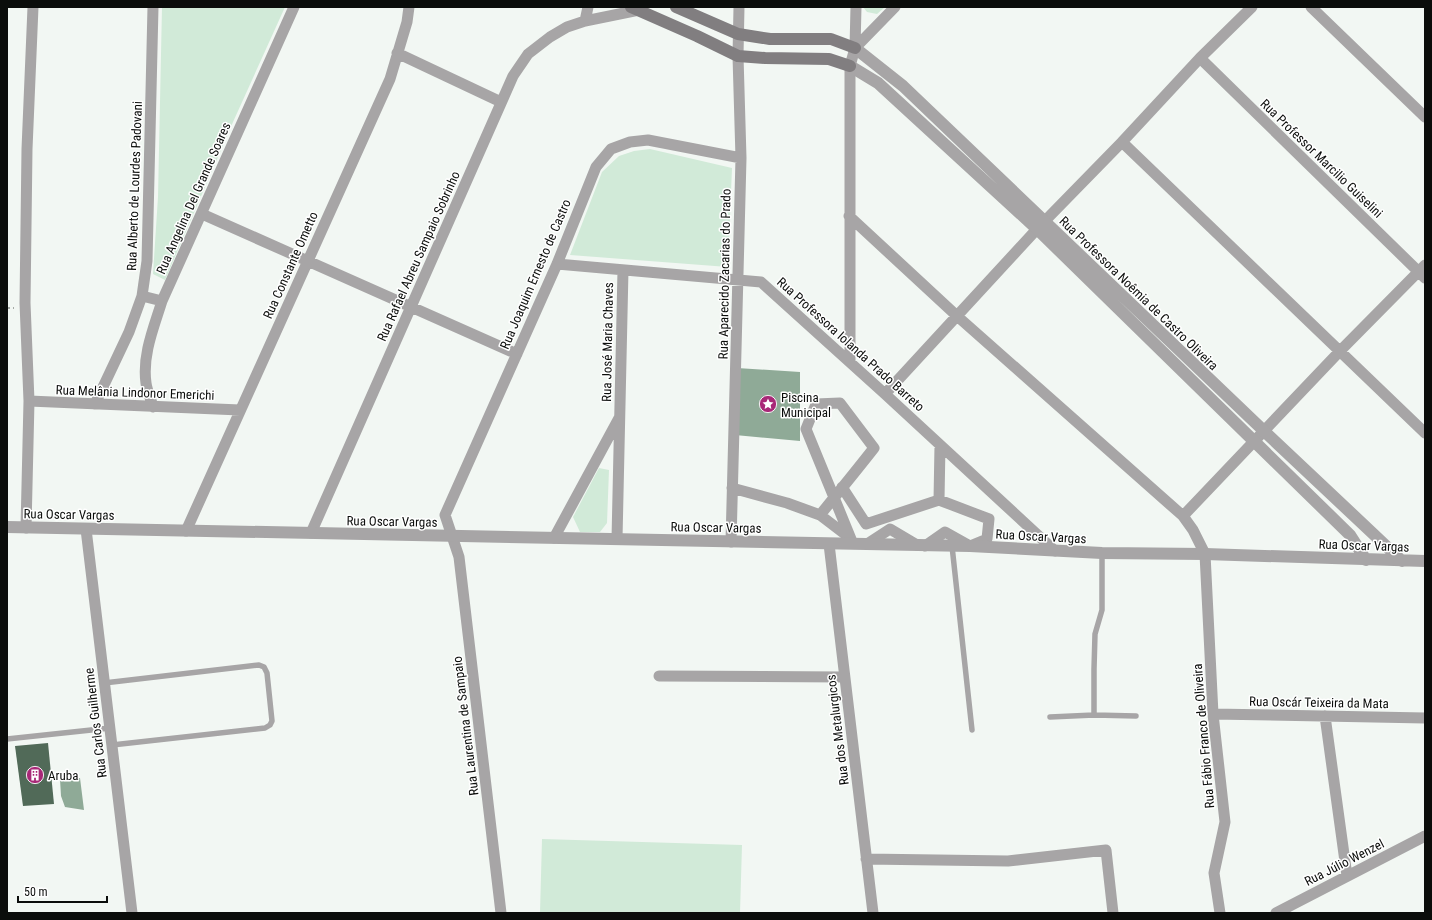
<svg xmlns="http://www.w3.org/2000/svg" width="1432" height="920" font-family="'Roboto Condensed',sans-serif">
	<style>
		.green { fill: #d1ead8 }
		.water { fill: #8faa97 }
		.building { fill: #516a58 }
		.lines { fill: none; stroke-linecap: round; stroke-linejoin: round }
		.path { stroke: #a6aaa6; stroke-width: 2; stroke-dasharray: 3 3; stroke-linecap: butt }
		.service { stroke: #a7a5a6; stroke-width: 5.5 }
		.minor { stroke: #a7a5a6; stroke-width: 11 }
		.tertiary { stroke: #a7a5a6; stroke-width: 12 }
		.secondary { stroke: #817e80; stroke-width: 12 }
		.labels { text-anchor: middle; stroke-width: 3; stroke-linejoin: round; paint-order: stroke }
		.street-label { font-size: 13px; fill: #0b0d0b; stroke: #fff }
		.poi-label { font-size: 13px; fill: #0b0d0b; stroke: #fff; text-anchor: start }
	</style>
	<rect width="100%" height="100%" fill="#f2f7f3"/>
	<path class="green" d="M162,7H285L233,122L165,280L153,274L158,197Z
		M863,7H885L877,14L867,12Z
		M650,149L732,168L728,267L570,255L602,172L619,156L634,151Z
		M599,468L609,470L607,523L600,532H580L573,517Z
		M542,839L742,845L740,913H540Z"/>
	<path class="water" d="M737,368L800,372V441L735,435Z
		M80,778L84,810L65,807L61,796L60,779Z"/>
	<path class="building" d="M48,743L54,804L23,806L15,746Z"/>
	<g class="lines">
		<path class="path" d="M7,308H14"/>
		<path class="service" d="M952,546L972,730
			M104,683L259,665L264,667L267,673L272,721L270,725L265,728L112,745
			M1094,715L1136,716
			M1050,717L1094,715V669L1095,634L1102,610V553
			M7,739L110,728"/>
		<path class="minor" d="M1311,7L1425,117
			M585,21L588,7
			M855,48L895,7
			M397,53L501,102
			M1200,58L1425,278
			M1122,142L1425,433
			M202,214L517,354
			M849,216L957,316L1183,516L1193,530L1205,554L1213,714L1225,822L1214,873L1220,913
			M557,264L761,282L885,394L1055,551
			M142,296L162,301
			M850,361V66L855,48L856,7
			M885,394L1037,229L1122,142L1200,58L1252,7
			M29,401L240,410
			M95,404L129,332L142,296L147,261L153,7
			M153,407C151,399 147,391 146,383C142,355 154,327 162,301L294,7
			M842,487L866,524L939,500L989,519L987,539L970,546L945,532L925,546
			M732,488L787,503L820,515L850,538
			M939,500L940,445
			M820,515C838,493 856,471 874,448L840,403L816,404L806,429L851,539
			M1183,516L1339,352L1425,265
			M26,528L29,401L25,303L27,149L33,7
			M86,529L132,913
			M186,531L390,79L407,22L409,7
			M311,533L513,76L528,54L550,37L567,27L585,21L639,10L641,7
			M554,538L619,418
			M617,539L623,270
			M731,542L741,158L738,56L739,7
			M829,544L873,913
			M867,544L890,529L917,545
			M659,676L844,677
			M1213,714L1425,718
			M1325,716L1347,876
			M866,859L1008,861L1106,850L1113,913
			M501,913L459,557L445,515L557,264L596,167L611,149L630,142L648,140L741,158
			M1276,913L1425,836"/>
		<path class="tertiary" d="M855,48L903,86L1264,431L1402,561
			M850,66L878,83L1037,229L1350,535L1366,560
			M7,527L970,546L1102,553L1205,554L1425,561"/>
		<path class="secondary" d="M631,7L697,36L738,56L765,58L829,59L850,66
			M676,7L738,34L770,39H831L855,48"/>
	</g>
	<defs>
		<symbol id="sight-disc" viewBox="-11 -11 22 22"><circle r="9.5" fill="#a82877" stroke="#fff"/><path d="M0-6L1.8-2.2L6-1.7L2.9 1.2L3.7 5.4L0 3.3L-3.7 5.4L-2.9 1.2L-6-1.7L-1.8-2.2Z" fill="#fff"/></symbol>
		<symbol id="building-disc" viewBox="-11 -11 22 22"><circle r="9.5" fill="#a82877" stroke="#fff"/><path d="M-4-6H4V6H1V3H-1V6H-4ZM-2.5-4.3h1.7v1.8h-1.7ZM.8-4.3h1.7v1.8H.8ZM-2.5-1h1.7V.8h-1.7ZM.8-1h1.7V.8H.8Z" fill="#fff"/></symbol>
	</defs>
	<g fill-rule="evenodd">
		<use href="#sight-disc" x="758" y="394" width="20" height="20"/>
		<use href="#building-disc" x="25" y="765" width="20" height="20"/>
	</g>
	<g class="labels">
		<g class="street-label">
			<text transform="translate(1322 158) rotate(44)" y="5">Rua Professor Marcilio Guiselini</text>
			<text transform="translate(134 186) rotate(-88)" y="5">Rua Alberto de Lourdes Padovani</text>
			<text transform="translate(193 198) rotate(-66)" y="5">Rua Angelina Del Grande Soares</text>
			<text transform="translate(418 256) rotate(-66)" y="5">Rua Rafael Abreu Sampaio Sobrinho</text>
			<text transform="translate(290 265) rotate(-66)" y="5">Rua Constante Ometto</text>
			<text transform="translate(535 274) rotate(-67)" y="5">Rua Joaquim Ernesto de Castro</text>
			<text transform="translate(724 274) rotate(-89)" y="5">Rua Aparecido Zacarias do Prado</text>
			<text transform="translate(1139 293) rotate(44)" y="5">Rua Professora Noêmia de Castro Oliveira</text>
			<text transform="translate(607 342) rotate(-89)" y="5">Rua José Maria Chaves</text>
			<text transform="translate(851 344) rotate(42)" y="5">Rua Professora Iolanda Prado Barreto</text>
			<text transform="translate(135 392) rotate(2)" y="5">Rua Melânia Lindonor Emerichi</text>
			<text transform="translate(69 514) rotate(1)" y="5">Rua Oscar Vargas</text>
			<text transform="translate(392 521) rotate(1)" y="5">Rua Oscar Vargas</text>
			<text transform="translate(716 527) rotate(1)" y="5">Rua Oscar Vargas</text>
			<text transform="translate(1041 536) rotate(3)" y="5">Rua Oscar Vargas</text>
			<text transform="translate(1364 545) rotate(2)" y="5">Rua Oscar Vargas</text>
			<text transform="translate(1319 702) rotate(1)" y="5">Rua Oscár Teixeira da Mata</text>
			<text transform="translate(95 723) rotate(-97)" y="5">Rua Carlos Guilherme</text>
			<text transform="translate(465 726) rotate(-97)" y="5">Rua Laurentina de Sampaio</text>
			<text transform="translate(837 730) rotate(-97)" y="5">Rua dos Metalurgicos</text>
			<text transform="translate(1203 736) rotate(-95)" y="5">Rua Fábio Franco de Oliveira</text>
			<text transform="translate(1344 862) rotate(-27)" y="5">Rua Júlio Wenzel</text>
		</g>
		<g class="poi-label">
			<text x="781" y="402">Piscina<tspan x="781" dy="15">Municipal</tspan></text>
			<text x="48" y="780">Aruba</text>
		</g>
	</g>
	<rect width="1432" height="920" fill="none" stroke="#0b0d0b" stroke-width="16"/>
	<path d="M18 896v6h89v-6" fill="none" stroke="#0b0d0b" stroke-width="2"/>
	<text x="24" y="896" font-size="12" fill="#0b0d0b" stroke="#ffffff" stroke-width="3" paint-order="stroke">50 m</text>
</svg>
